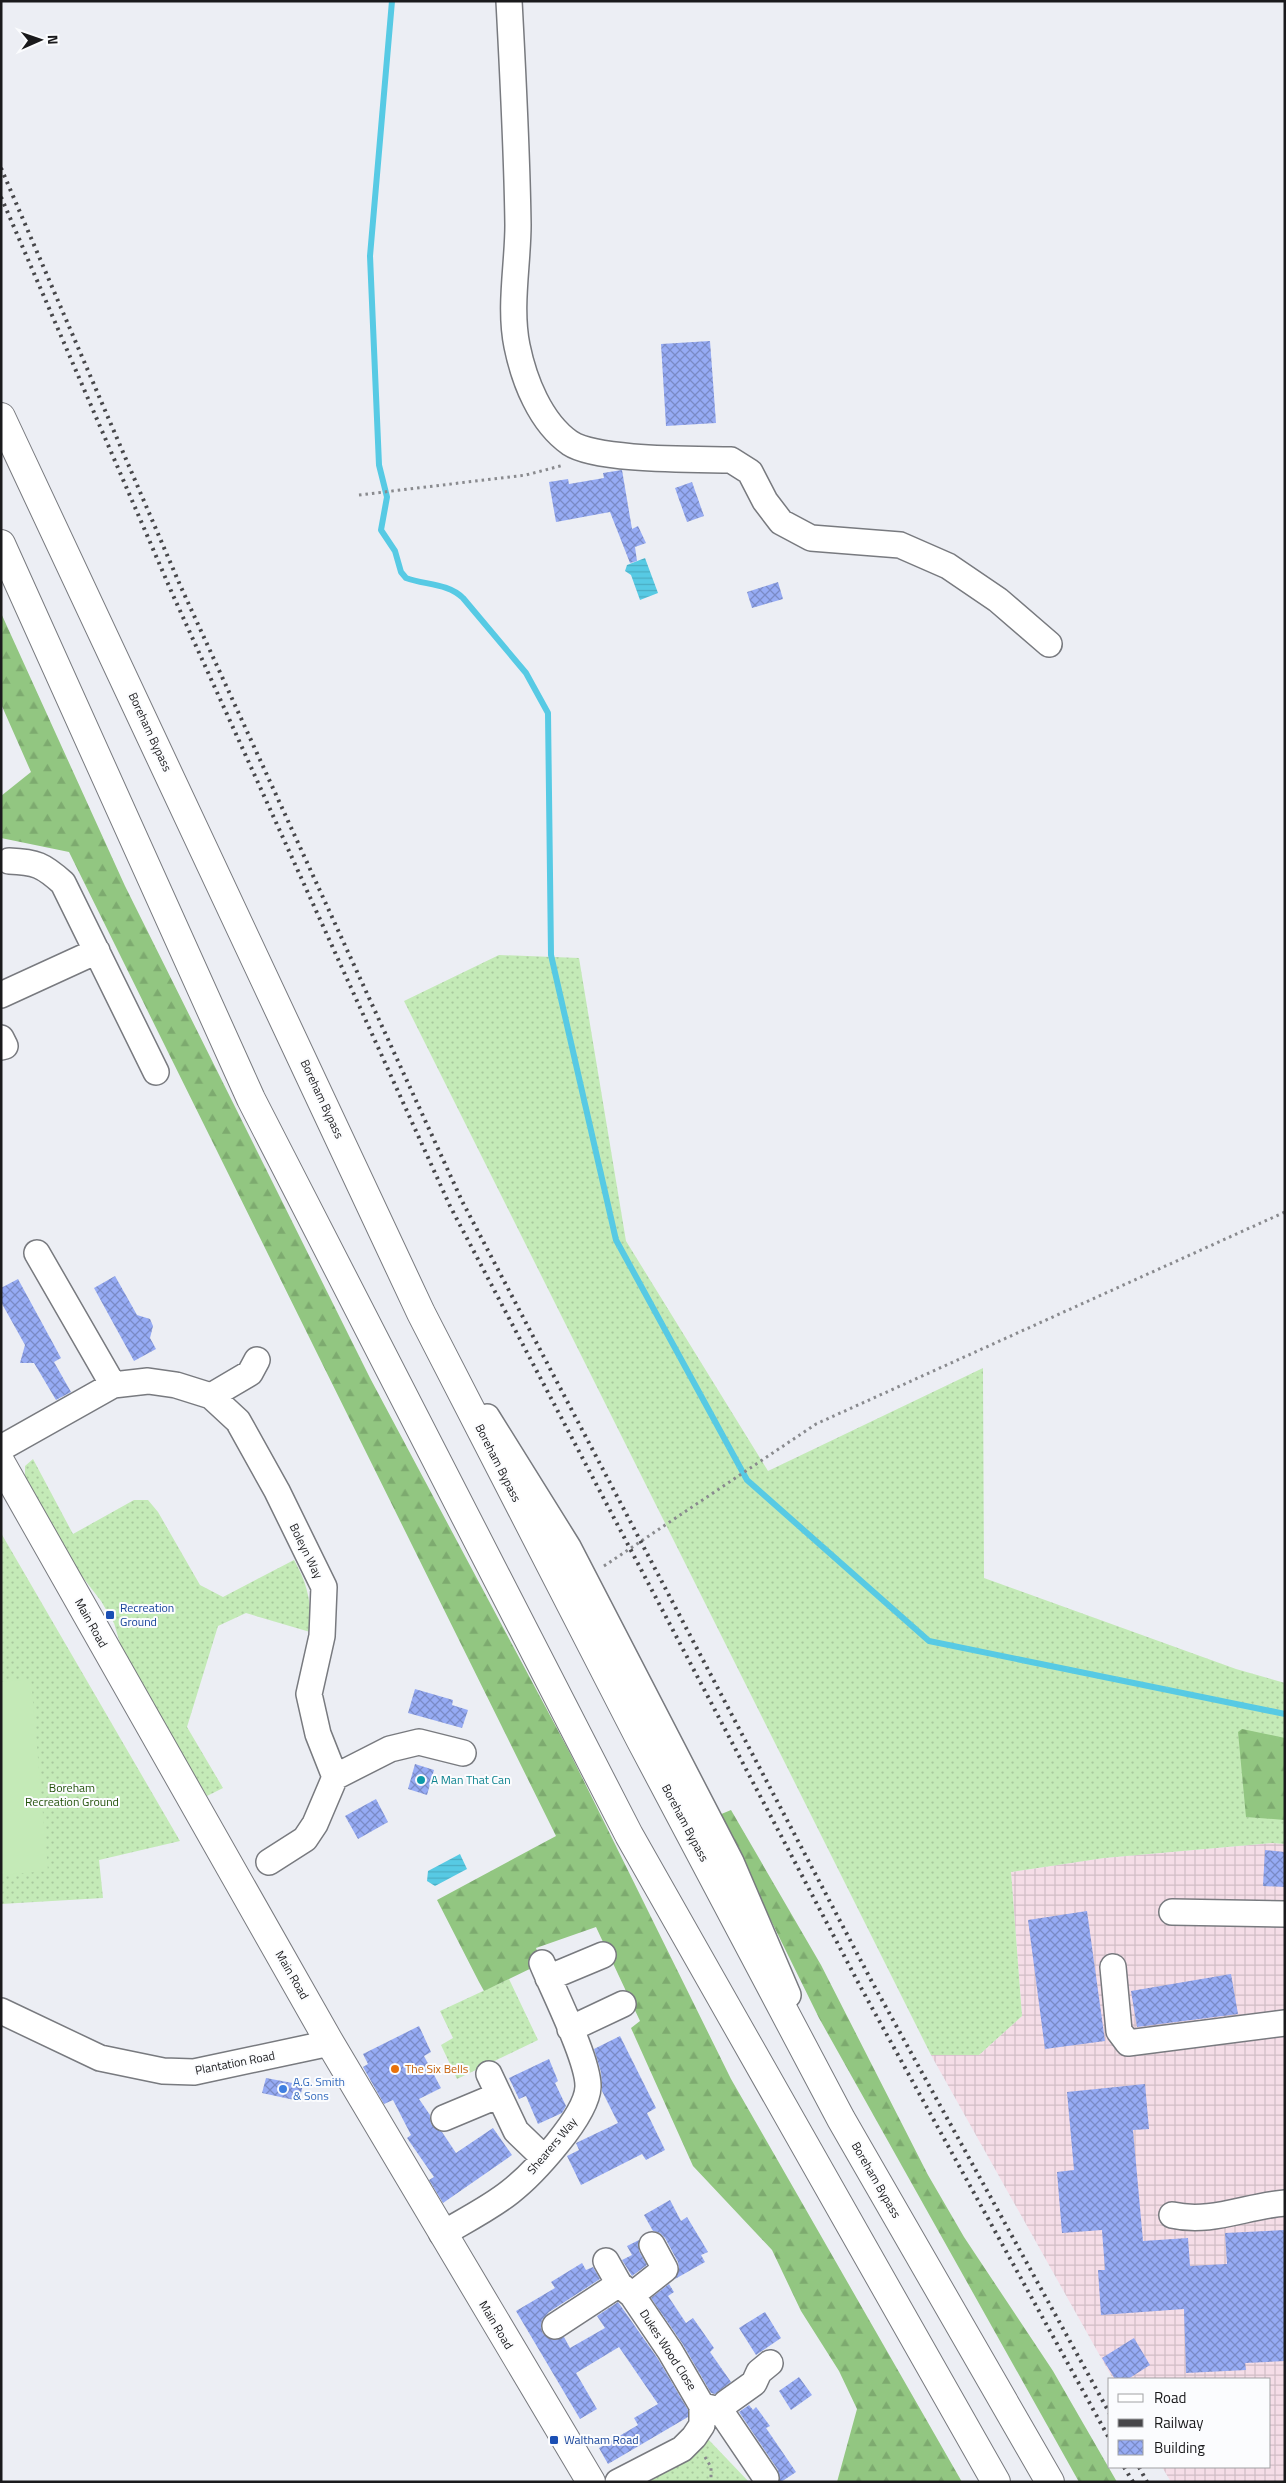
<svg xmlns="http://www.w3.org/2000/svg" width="1286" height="2483" font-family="'Titillium Web',sans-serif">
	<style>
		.industrial { fill: url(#industrial-grid) }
		.grass { fill: url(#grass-dots) }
		.forest { fill: url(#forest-firs) }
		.pitch { fill: #c4eab7 }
		.water { fill: url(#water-rules) }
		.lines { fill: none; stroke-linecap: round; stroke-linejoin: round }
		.stream { stroke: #57cae4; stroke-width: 6 }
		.building { fill: url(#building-cross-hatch) }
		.minor-casing { stroke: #787a7f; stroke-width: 28 }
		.major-casing { stroke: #787a7f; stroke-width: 30 }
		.highway-casing { stroke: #787a7f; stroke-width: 30 }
		.path { stroke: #898a8e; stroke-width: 3; stroke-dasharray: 2.5 4; stroke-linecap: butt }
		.minor { stroke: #fff; stroke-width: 25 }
		.major { stroke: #fff; stroke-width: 28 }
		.highway { stroke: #fff; stroke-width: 28 }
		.rail { stroke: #47474a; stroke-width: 4; stroke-dasharray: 2.5 5; stroke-linecap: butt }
		.transit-dot { fill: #1a4fb4; stroke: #fbfcfe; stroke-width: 2 }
		.culture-dot { fill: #0f9aa8; stroke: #fbfcfe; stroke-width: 2 }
		.food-dot { fill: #e8710a; stroke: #fbfcfe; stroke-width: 2 }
		.shop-dot { fill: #3f7fe0; stroke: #fbfcfe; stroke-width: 2 }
		.labels { text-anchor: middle; stroke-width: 4; stroke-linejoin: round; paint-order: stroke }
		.street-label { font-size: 12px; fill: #1a1a1c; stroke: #fbfcfe }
		.transit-label { font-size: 12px; fill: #164399; stroke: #fbfcfe; text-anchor: start }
		.culture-label { font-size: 12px; fill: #0d838f; stroke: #fbfcfe; text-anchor: start }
		.park-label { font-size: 12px; fill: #23520b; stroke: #fbfcfe }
		.food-label { font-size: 12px; fill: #c56008; stroke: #fbfcfe; text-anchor: start }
		.shop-label { font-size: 12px; fill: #366cbe; stroke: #fbfcfe; text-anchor: start }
	</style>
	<defs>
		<pattern id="industrial-grid" width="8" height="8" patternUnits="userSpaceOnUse" patternTransform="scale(1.25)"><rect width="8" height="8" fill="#f5dde7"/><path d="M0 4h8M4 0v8" fill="none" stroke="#d1bdc6"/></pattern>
		<pattern id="grass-dots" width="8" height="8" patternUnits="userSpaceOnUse" patternTransform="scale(1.25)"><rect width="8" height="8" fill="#c4eab7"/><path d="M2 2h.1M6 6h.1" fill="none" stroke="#a8c89d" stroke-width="1.8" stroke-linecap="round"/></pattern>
		<pattern id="forest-firs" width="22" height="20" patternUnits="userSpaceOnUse" patternTransform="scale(1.25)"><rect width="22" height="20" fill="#92c681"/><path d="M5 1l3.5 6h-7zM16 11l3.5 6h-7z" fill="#7daa6f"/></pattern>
		<pattern id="water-rules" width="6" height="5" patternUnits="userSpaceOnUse" patternTransform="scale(1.25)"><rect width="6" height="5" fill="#57cae4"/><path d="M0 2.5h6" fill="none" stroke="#4badc3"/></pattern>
		<pattern id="building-cross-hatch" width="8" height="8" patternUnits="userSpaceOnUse" patternTransform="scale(1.25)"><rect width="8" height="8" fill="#96abf4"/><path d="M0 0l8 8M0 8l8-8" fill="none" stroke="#7a8ac5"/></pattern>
	</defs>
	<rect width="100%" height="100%" fill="#eceef4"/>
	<path class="industrial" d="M1272,1843L1285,1844V2482H1171L1162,2467H1270V2379H1113L931,2055H979L1022,2016L1011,1872L1104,1858Z"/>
	<path class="grass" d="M499,955L579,958L626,1241L768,1471L983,1368L984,1578L1236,1669L1285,1683V1844L1272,1843L1104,1858L1011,1872L1022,2016L979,2055H931L404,1001Z
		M33,1459L73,1534L134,1500H148L158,1512L200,1585L223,1597L294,1560C308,1584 312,1605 310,1632L246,1613L218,1626L187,1727L223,1788L207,1796L147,1696L127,1667L114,1623L101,1601L64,1553L30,1488L25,1476V1466Z
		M1,1533L180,1841L99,1860L103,1898L1,1904Z
		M509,1979L538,2040L457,2079L441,2045L453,2038L440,2011Z
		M707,2438L749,2482H637L695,2454Z"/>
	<path class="forest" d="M1,613L125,886L370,1378L569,1751L731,2079L962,2482H837L857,2409L839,2371L801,2311L772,2250L693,2166L631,2028L640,2021L596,1927L536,1948L542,1963L484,1991L479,1982L437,1900L556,1836L69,852L1,838V796L31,772L1,704Z
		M1242,1729L1285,1738V1820L1246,1817L1238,1732Z
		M731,1810L821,1965L928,2175L964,2237L1053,2371L1117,2482H1079L819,2018L719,1815Z"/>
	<path class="pitch" d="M31,1679L48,1871L1,1875V1682Z"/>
	<path class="water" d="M645,558L658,593L640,600L631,575L625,571L627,565Z
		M460,1854L467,1869L435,1886L427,1881L428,1871Z"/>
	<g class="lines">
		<path class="stream" d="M392,1L370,256L379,465L387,497L381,530L395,551L401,572L406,578C425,585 448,583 463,598L526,673L548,713L551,955L616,1240L747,1480L929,1641L1285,1714"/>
	</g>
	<path class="building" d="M710,341L716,423L666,426L661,344Z
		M622,470L632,529L638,526L646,543L635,547L637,561L630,563L610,512L556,522L549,482L568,479L569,484L604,478L603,473Z
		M692,482L704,516L687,522L675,488Z
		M778,582L783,599L752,608L747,592Z
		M115,1276L137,1315L150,1319L153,1326L150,1338L156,1349L134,1361L94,1288Z
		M18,1279L61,1358L54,1362L71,1392L56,1400L34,1363H20L25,1345L1,1302V1288Z
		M415,1689L453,1700L452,1705L468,1710L462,1728L408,1713Z
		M415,1764L434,1770L427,1795L408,1789Z
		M376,1799L388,1822L358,1839L345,1816Z
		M1265,1850L1285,1852V1887L1263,1886Z
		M1087,1911L1105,2041L1045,2049L1028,1920Z
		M1231,1974L1238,2014L1137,2027L1131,1991Z
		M419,2026L431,2052L424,2056L441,2088L419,2099L430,2115L431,2124L442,2132L456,2153L493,2128L512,2155L443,2203L429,2180L434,2177L407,2138L411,2135L393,2100L384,2104L363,2067L368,2064L363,2054Z
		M620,2036L656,2108L647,2113L665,2150L646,2160L642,2154L581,2185L567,2156L579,2150L576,2143L618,2123L602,2091L601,2072L594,2049Z
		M549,2059L558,2081L555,2083L566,2106L562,2113L538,2124L526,2096L519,2099L509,2078Z
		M266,2078L303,2085L299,2101L262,2093Z
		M1145,2084L1149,2129L1133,2130L1143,2241L1188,2238L1190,2266L1227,2264L1225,2233L1285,2230V2361L1245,2363L1246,2370L1186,2373L1184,2309L1101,2315L1098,2270H1105L1102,2230L1062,2233L1057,2172L1074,2170L1067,2092Z
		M670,2200L681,2221L687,2217L708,2252L701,2255L705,2262L675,2279L679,2269L678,2262L665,2238L660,2233L653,2231L644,2215Z
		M639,2240V2251L647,2265L632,2276L622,2260L632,2255L627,2246Z
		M582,2263L586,2270L593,2267L600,2279L549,2312L542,2320L541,2327L543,2334L555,2340L564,2337L570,2348L605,2328L597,2316L618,2302L658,2359L688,2410V2417L608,2464L599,2448L638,2425L634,2418L658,2404L619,2347L576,2373L597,2409L580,2419L516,2311L555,2288L551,2282Z
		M669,2284L674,2292L668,2296L686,2323L693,2318L714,2348L710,2352L731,2382L715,2394L711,2393L682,2343L651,2298Z
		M765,2312L781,2338L756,2355L739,2328Z
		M1134,2338L1150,2365L1128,2379H1115L1102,2358Z
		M799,2377L812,2395L791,2410L779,2391Z
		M749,2405L753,2410L756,2407L770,2426L766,2428L796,2472L781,2482H779L778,2470L739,2412Z"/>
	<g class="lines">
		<defs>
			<path id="minor" d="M509,1C513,76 517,150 518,225C518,264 509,307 517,346C524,380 540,422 570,443C597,461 696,459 731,460L750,472L765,501L781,522L811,538L900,545L948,566L998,600L1049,644
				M9,861C36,862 43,865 63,883L156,1072
				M1,995L97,951
				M1,1038L5,1046L1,1047
				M37,1253L113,1385
				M211,1396L250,1373L257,1360
				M487,1417L568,1547L731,1862L788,1995
				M1,1448L113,1385L148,1381L176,1385L211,1396L238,1421L277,1491L324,1587L322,1636L309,1694L318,1734L335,1777L390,1749L419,1742L463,1753
				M269,1862L305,1839L315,1824L335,1777
				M1172,1912L1285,1914
				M1113,1967L1119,2031L1128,2043L1285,2023
				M548,1978L603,1955
				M1,2011L100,2058L163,2071L194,2072L330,2043
				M570,2029L623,2004
				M489,2074L516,2131L544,2158
				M444,2118L499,2095
				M1172,2215C1211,2224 1246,2206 1285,2203
				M442,2234C464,2221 490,2208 510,2192C532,2175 587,2116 588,2087C589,2061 553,1990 542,1963
				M606,2261L619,2284L632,2295L670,2351L702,2406V2425L694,2437L682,2449L618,2482
				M632,2295L665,2269L652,2245
				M555,2326L619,2284
				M702,2406L720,2410L766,2478
				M720,2410L726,2403L754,2383L759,2372L770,2363"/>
			<path id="major" d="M1,1463L330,2043L591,2482"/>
			<path id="highway" d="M1,417L421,1313L640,1739L841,2119L1050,2482
				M1,544L251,1099L629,1835L996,2482"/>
		</defs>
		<use href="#minor" class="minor-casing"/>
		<use href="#major" class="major-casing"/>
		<use href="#highway" class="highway-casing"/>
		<path class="path" d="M359,495L526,475L564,465
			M604,1566L816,1424L1285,1212
			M705,2457L711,2467V2478"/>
		<use href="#minor" class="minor"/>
		<use href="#major" class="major"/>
		<use href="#highway" class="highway"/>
		<path class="rail" d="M1,168L180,585L462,1201L871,1980L1110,2414
			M1,197L172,593L450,1206L860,1986L1110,2440
			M1124,2467L1133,2482
			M1139,2467L1147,2482"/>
	</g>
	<g class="transit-dot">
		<rect x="105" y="1610" width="10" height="10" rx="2.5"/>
		<rect x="549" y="2435" width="10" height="10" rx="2.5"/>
	</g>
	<circle class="culture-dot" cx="421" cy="1780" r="5"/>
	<circle class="food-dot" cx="395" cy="2069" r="5"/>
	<circle class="shop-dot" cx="283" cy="2089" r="5"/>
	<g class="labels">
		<g class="street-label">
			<text transform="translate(150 732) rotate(65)" y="4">Boreham Bypass</text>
			<text transform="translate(322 1099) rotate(65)" y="4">Boreham Bypass</text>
			<text transform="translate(498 1463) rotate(63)" y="4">Boreham Bypass</text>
			<text transform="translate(306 1551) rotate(64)" y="4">Boleyn Way</text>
			<text transform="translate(91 1623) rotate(61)" y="4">Main Road</text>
			<text transform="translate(685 1823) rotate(62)" y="4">Boreham Bypass</text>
			<text transform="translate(292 1975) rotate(60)" y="4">Main Road</text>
			<text transform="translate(235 2063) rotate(-11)" y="4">Plantation Road</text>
			<text transform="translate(552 2146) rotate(-50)" y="4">Shearers Way</text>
			<text transform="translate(876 2180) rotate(60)" y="4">Boreham Bypass</text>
			<text transform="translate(496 2325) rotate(59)" y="4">Main Road</text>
			<text transform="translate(668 2350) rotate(57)" y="4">Dukes Wood Close</text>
		</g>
		<g class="transit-label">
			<text x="120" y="1612">Recreation<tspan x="120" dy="14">Ground</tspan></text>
			<text x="564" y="2444">Waltham Road</text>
		</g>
		<g class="culture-label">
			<text x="431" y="1784">A Man That Can</text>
		</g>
		<g class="park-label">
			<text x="72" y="1792">Boreham<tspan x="72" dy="14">Recreation Ground</tspan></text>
		</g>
		<g class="food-label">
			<text x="405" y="2073">The Six Bells</text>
		</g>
		<g class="shop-label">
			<text x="293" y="2086">A.G. Smith<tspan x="293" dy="14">&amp; Sons</tspan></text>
		</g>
	</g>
	<rect width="1286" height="2483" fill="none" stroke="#1a1a1c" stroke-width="5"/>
	<rect x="1108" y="2378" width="162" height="90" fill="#fbfcfe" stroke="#a1a2a4"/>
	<rect x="1118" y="2394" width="25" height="8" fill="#ffffff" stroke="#a1a2a4"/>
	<text x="1154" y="2403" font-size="15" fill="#1a1a1c">Road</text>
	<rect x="1118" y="2419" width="25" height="8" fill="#47474a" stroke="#a1a2a4"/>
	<text x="1154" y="2428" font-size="15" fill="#1a1a1c">Railway</text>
	<rect x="1118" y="2440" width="25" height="15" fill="url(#building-cross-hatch)" stroke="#a1a2a4"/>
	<text x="1154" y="2453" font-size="15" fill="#1a1a1c">Building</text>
	<g transform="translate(40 40) rotate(88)" stroke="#fbfcfe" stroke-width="4" paint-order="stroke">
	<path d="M0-4L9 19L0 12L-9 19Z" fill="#1a1a1c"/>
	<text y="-8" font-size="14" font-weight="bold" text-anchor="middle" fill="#1a1a1c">N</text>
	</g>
</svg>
